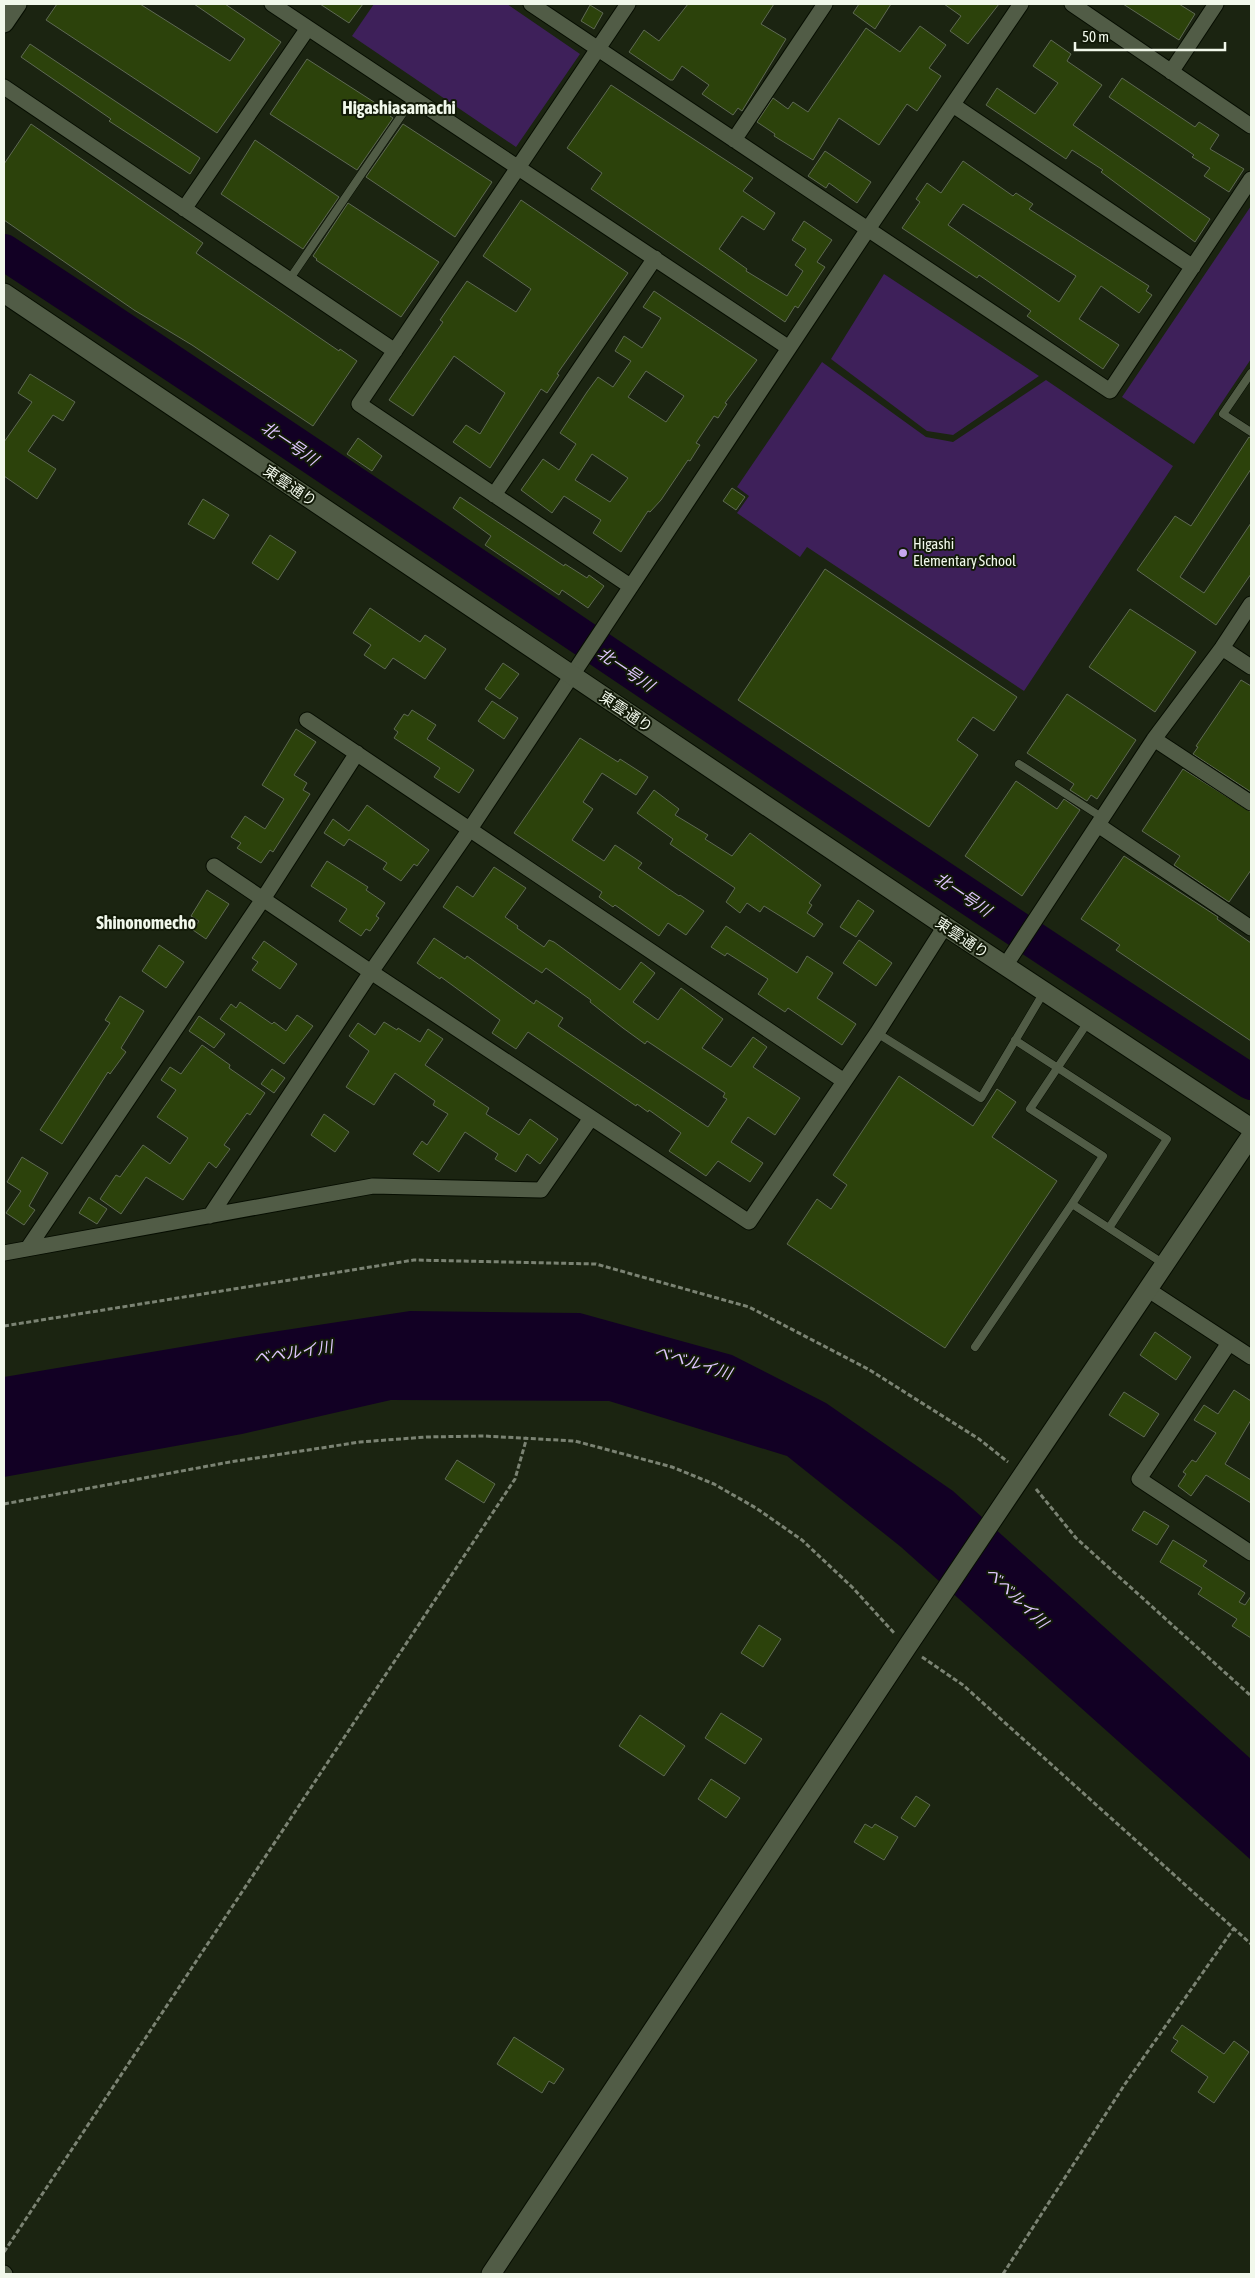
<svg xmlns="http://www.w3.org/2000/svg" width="1255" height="2278" font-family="'Asap Condensed','Noto Sans JP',sans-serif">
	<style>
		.green { fill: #3e205a }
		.water { fill: #120024 }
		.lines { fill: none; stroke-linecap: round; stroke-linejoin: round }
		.river { stroke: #120024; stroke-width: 36 }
		.building { fill: #2c420b; stroke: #5e6953; fill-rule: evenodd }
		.service-casing { stroke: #060d00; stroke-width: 9 }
		.minor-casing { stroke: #060d00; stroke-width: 17 }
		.tertiary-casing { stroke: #060d00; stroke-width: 21 }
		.path { stroke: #7b8373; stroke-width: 3; stroke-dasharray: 5 2.5; stroke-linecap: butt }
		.service { stroke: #515c46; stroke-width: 8 }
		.minor { stroke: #515c46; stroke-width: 15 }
		.tertiary { stroke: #515c46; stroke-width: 19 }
		.poi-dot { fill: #c7a6ef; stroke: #121a08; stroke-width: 2 }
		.labels { text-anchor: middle; stroke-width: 4; stroke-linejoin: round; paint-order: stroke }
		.street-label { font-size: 15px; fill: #f1f8eb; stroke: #121a08 }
		.poi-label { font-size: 15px; fill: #f1f8eb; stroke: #121a08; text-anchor: start }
		.water-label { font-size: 16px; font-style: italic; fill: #dfc6fe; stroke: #121a08 }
		.quarter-label { font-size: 18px; font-weight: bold; fill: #f1f8eb; stroke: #121a08 }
	</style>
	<rect width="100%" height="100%" fill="#1b2411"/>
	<path class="green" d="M374,4H507L580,54L516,147L352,36Z
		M1251,206V359L1194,444L1122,397Z
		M884,274L1039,376L953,435L927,431L831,359Z
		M822,362L926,437L953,442L1046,380L1173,466L1024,691L807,547L800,557L737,513L749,496L737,487Z"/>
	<path class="water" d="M410,1311L580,1313L732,1355L826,1403L953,1491L1251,1759V1860L901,1547L787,1456L609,1401L391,1400L242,1434L4,1477V1377L240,1337Z"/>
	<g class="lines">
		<path class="river" d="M4,252C422,525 832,811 1251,1082"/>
	</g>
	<path class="building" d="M57,4H140L230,61L245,39L194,4H225L281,42L217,133L46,20Z
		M320,4H363L349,23Z
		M688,4H774L761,24L786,39L742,111L738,108L733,115L702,94L709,85L682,66L673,80H670L629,52L644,30L659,41Z
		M859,4H891L875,29L853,13Z
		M944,4H999L968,44L950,31L961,16Z
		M1123,4H1179L1195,14L1179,40Z
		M590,5L603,13L594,29L581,21Z
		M920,26L946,45L929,68L941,76L917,111L907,104L879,145L839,118L813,160L774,136L775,134L757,122L773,98L788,109L793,102L808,112L866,28L900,52Z
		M1051,40L1071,54L1067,61L1102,85L1073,125L1210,219L1195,242L1101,172L1103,170L1072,150L1066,159L986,105L997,88L1035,114L1058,83L1033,66Z
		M30,44L200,158L190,174L109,121L111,119L21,57Z
		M307,59L391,113L390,116L393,118L357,170L270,114Z
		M1122,78L1195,127L1199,122L1219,135L1210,149L1244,169L1229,192L1204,176L1210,168L1192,157L1194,155L1109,97Z
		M611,85L753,178L743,191L775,213L764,230L742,216L719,249L747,269L746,271L787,296L803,271L795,265L806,249L792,240L804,221L832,240L817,262L825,267L798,308L795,306L785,322L591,189L602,173L567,148Z
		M31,124L203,243L196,253L339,351L340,349L357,361L313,426L192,345L134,310L4,220V164Z
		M403,124L492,182L455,237L366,177Z
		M255,140L339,197L303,249L221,194Z
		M825,151L871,182L857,203L829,183L826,188L808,176Z
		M963,161L1013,196L1016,193L1033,204L1029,209L1149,286L1146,291L1152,295L1139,313L1101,286L1079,319L1119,345L1103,369L1027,316L1031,311L979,275L977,278L902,228L920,202L916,199L927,183L941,193ZM963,204L1076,276L1059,302L948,225Z
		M521,200L628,273L557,374L559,375L547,393L541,389L490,468L453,442L466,425L480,434L505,393L454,356L413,416L389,400L443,322L440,320L467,281L516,312L531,289L483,256Z
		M348,203L439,262L401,317L316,260L317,259L313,256Z
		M654,291L757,360L725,403L727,404L718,418L714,416L696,443L700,445L690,461L688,460L661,500L650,512L648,511L621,552L593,533L601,520L564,496L552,513L521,490L543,459L559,470L576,444L560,433L587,392L598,377L613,387L631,361L615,351L624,336L642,348L661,318L643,307ZM646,371L684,396L666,422L628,397ZM592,454L628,478L610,502L575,480Z
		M30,374L75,402L63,421L53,415L28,451L56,469L37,499L4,476V442L32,402L18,393Z
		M1249,437L1251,438V469L1180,577L1204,593L1251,523V574L1216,625L1137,570L1175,516L1191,526Z
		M358,438L382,456L372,471L347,454Z
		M732,488L745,497L736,510L723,501Z
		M460,497L564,566L565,564L587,578L589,575L604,586L588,608L562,590L559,595L485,545L491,536L453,508Z
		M203,499L229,515L214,539L188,524Z
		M270,535L296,552L278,580L252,563Z
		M825,569L1017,697L994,731L973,717L957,740L978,755L929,827L738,700Z
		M370,608L420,642L425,635L446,649L425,679L393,658L385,669L364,655L371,645L353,633Z
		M1130,609L1196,652L1155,712L1089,667Z
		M503,663L519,674L500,699L485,689Z
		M1241,680L1251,686V792L1193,754L1198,747L1196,746Z
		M1067,694L1136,740L1097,799L1091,795L1087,801L1070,790L1074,784L1027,753Z
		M492,701L518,718L504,739L478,721Z
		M412,710L436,725L427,739L474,770L459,793L434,777L440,768L394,738L398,732L394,729L404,714L408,716Z
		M296,729L316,742L294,775L307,783L303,790L310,794L273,852L270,850L261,863L237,848L241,843L231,837L245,816L265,829L284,799L262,785Z
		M580,738L618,762L620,759L648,777L636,795L602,773L583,802L593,809L572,840L604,861L615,845L642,863L638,868L679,896L680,895L704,911L686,935L668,923L659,936L615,905L613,907L599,897L602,892L514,833Z
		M1183,769L1251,812V870L1229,902L1174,865L1180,856L1142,831Z
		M1016,781L1057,809L1064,799L1080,810L1022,896L965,856Z
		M654,790L679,809L675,815L708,835L705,839L732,856L750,833L821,885L809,903L812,905L807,913L823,924L814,937L764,906L760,912L747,903L740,913L726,902L735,888L670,844L673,839L637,813Z
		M367,805L429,850L417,866L414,864L401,881L383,869L387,863L349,839L344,846L324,833L333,819L349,831Z
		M1124,856L1218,917L1217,919L1251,943V1041L1116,950L1120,945L1081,919Z
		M327,861L368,887L366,890L385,903L376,916L379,918L370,931L366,929L361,936L339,921L347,909L311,886Z
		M494,867L526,888L505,917L518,926L517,928L544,947L549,940L554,942L620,990L641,962L655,973L633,1002L658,1020L681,988L723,1019L702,1048L731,1067L753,1037L767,1047L753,1067L800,1098L775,1135L748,1117L731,1142L763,1163L750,1182L718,1161L706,1176L669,1151L681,1133L649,1110L648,1112L637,1104L636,1106L528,1032L516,1049L492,1033L500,1020L441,977L440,979L417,963L434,938L465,959L467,956L534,1004L536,1000L563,1018L558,1026L708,1127L727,1099L723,1097L725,1093L647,1041L645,1044L623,1028L590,1002L591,1000L546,968L542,973L443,907L457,886L473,897Z
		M207,890L229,904L206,939L193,930L199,921L191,916Z
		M858,900L874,911L856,937L840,927Z
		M726,926L797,973L807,956L833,973L817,998L856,1024L842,1045L788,1008L785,1012L758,994L768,979L727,953L725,956L711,947Z
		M859,940L892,963L876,986L843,963Z
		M264,941L297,964L280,989L252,970L258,962L252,958Z
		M159,945L184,962L166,988L142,971Z
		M120,996L144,1011L121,1048L126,1052L110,1074L108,1072L62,1144L40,1130L110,1023L105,1020Z
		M240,1002L272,1024L274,1022L286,1031L297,1015L313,1026L284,1064L220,1019L231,1004L236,1008Z
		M199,1016L225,1034L214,1048L189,1031Z
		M384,1022L397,1030L398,1028L420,1042L428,1029L443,1039L425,1065L489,1108L486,1114L519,1135L530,1119L558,1139L540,1164L527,1154L516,1172L495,1159L498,1154L465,1132L439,1172L413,1154L422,1141L427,1145L448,1114L433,1105L435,1101L395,1073L374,1105L346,1087L369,1051L349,1036L358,1023L375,1035Z
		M202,1045L230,1065L229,1068L265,1093L250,1115L247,1113L224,1145L230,1149L216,1168L209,1162L183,1200L146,1177L121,1214L100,1199L116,1175L120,1177L143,1145L170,1164L188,1138L157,1117L176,1090L161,1080L170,1067L181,1074Z
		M272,1069L285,1078L274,1093L261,1084Z
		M899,1076L973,1126L997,1089L1016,1102L992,1137L1057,1181L945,1348L787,1244L817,1199L831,1209L847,1185L833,1175Z
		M324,1114L349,1132L335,1152L311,1135Z
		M22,1157L48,1173L29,1206L35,1210L24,1225L6,1213L21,1191L7,1182Z
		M89,1197L107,1209L97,1224L79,1213Z
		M1155,1332L1191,1357L1176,1380L1140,1355Z
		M1234,1390L1251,1401V1420L1225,1464L1251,1480V1503L1206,1475L1191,1496L1178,1486L1186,1474L1183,1472L1192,1460L1196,1462L1216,1433L1194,1420L1204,1405L1218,1414Z
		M1124,1392L1159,1414L1144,1437L1109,1415Z
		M457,1460L495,1484L484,1503L445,1479Z
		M1144,1511L1169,1526L1157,1545L1132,1530Z
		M1173,1540L1207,1561L1203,1566L1245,1593L1239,1602L1245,1605L1251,1596V1638L1232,1626L1237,1619L1198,1594L1202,1588L1160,1562Z
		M759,1625L781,1639L763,1667L741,1653Z
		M721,1713L762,1739L745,1764L705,1738Z
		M640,1715L685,1746L664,1776L619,1746Z
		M711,1779L740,1798L726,1818L698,1799Z
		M916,1796L930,1805L915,1827L901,1818Z
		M865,1824L872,1828L875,1824L898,1837L884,1860L854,1842Z
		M1182,2025L1224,2054L1234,2041L1249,2052L1214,2103L1198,2092L1208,2077L1171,2051L1178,2041L1173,2038Z
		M514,2037L564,2069L554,2084L549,2081L542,2093L497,2064Z"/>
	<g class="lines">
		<defs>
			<path id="service" d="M289,280L414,97
				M1251,373L1223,414L1251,432
				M1019,764L1103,818
				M1088,1022L1030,1109L1103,1156L1072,1204L1164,1264
				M877,1033L981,1098L1044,992
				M1015,1040L1167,1139L1109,1228
				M975,1347L1072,1204"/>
			<path id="minor" d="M272,4L789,348
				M531,4L1110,391L1251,179
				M628,4L359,404L630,586
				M1072,4L1251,126
				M1171,72L1216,4
				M4,87L395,351
				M953,105L1193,267
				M734,140L825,4
				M184,209L308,28
				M494,495L655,258
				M1222,648L1251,667
				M307,720L844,1081
				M1154,739L1251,803
				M1098,825L1251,928
				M214,866L371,972L749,1222L877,1033L945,926
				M1005,966L1154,739L1222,648L1251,604
				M210,1216L371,972L470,829L868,229L1021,4
				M28,1248L263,899L357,753
				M4,1253L373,1186L541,1190L591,1118
				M1147,1289L1251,1357
				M1229,1343L1139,1479L1251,1553
				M4,2273L5,2274"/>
			<path id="tertiary" d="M4,23L17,4
				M4,293L945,926L1251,1128
				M491,2274L907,1647L1251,1136"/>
		</defs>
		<use href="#service" class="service-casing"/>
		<use href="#minor" class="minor-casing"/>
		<use href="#tertiary" class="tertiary-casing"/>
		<path class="path" d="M4,1326L414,1260L596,1264L749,1307L868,1369L979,1439L1008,1462
			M1036,1489L1076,1538L1251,1696
			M4,1504L230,1462L360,1442L426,1437L484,1436L575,1441L672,1467L714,1484L756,1508L802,1540L852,1587L895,1634
			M922,1657L963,1685L1251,1944
			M4,2252L515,1479L527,1437
			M1003,2274L1125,2084L1234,1928"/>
		<use href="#service" class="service"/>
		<use href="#minor" class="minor"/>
		<use href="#tertiary" class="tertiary"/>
	</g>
	<circle class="poi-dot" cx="903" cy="553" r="5"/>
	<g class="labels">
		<g class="street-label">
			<text transform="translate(290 486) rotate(34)" y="5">東雲通り</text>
			<text transform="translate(626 712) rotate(34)" y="5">東雲通り</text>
			<text transform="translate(962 938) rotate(34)" y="5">東雲通り</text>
		</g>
		<g class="poi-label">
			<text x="913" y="549">Higashi<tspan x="913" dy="17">Elementary School</tspan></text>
		</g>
		<g class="water-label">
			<text transform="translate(290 443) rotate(34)" y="6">北一号川</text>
			<text transform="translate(626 669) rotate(34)" y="6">北一号川</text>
			<text transform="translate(963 894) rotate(34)" y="6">北一号川</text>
			<text transform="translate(293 1352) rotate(-9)" y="6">ベベルイ川</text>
			<text transform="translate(693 1362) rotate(17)" y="6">ベベルイ川</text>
			<text transform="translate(1017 1597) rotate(44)" y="6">ベベルイ川</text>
		</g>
		<g class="quarter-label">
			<text x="399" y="114">Higashiasamachi</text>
			<text x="146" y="929">Shinonomecho</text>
		</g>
	</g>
	<rect width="1255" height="2278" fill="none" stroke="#f1f8eb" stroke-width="10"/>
	<path d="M1075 42v8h150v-8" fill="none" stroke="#f1f8eb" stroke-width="2.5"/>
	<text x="1082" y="42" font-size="15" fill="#f1f8eb" stroke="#121a08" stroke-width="4" paint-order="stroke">50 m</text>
</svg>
